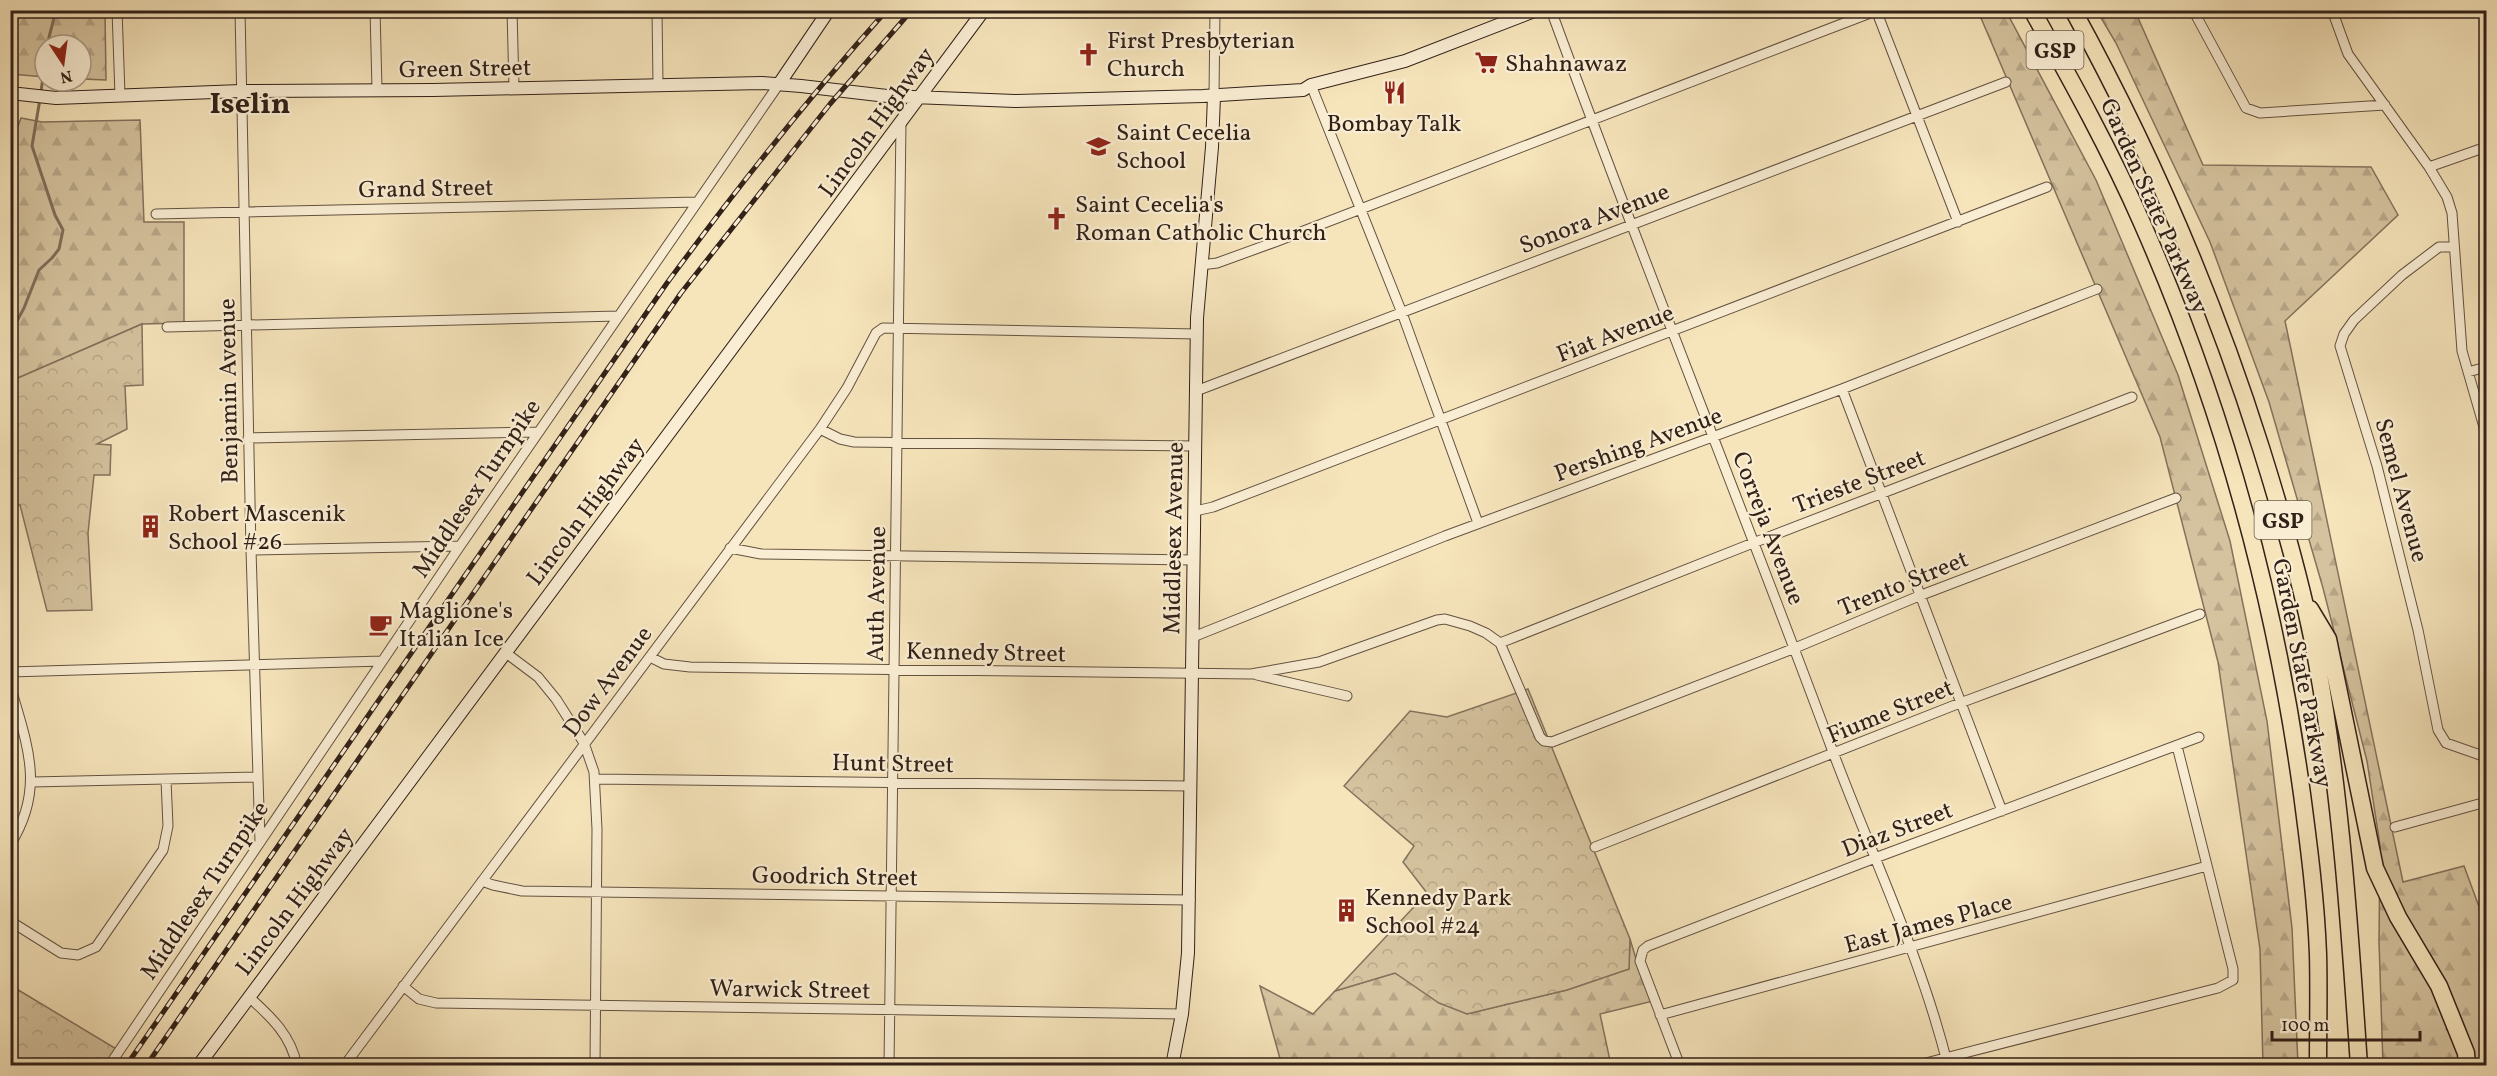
<svg xmlns="http://www.w3.org/2000/svg" width="2497" height="1076" font-family="Vollkorn,serif">
	<style>
		.forest { fill: url(#forest-firs); stroke: #84725c; stroke-width: 1.5 }
		.park { fill: url(#park-crowns); stroke: #84725c; stroke-width: 1.5 }
		.lines { fill: none; stroke-linecap: round; stroke-linejoin: round }
		.stream { stroke: #7f6e59; stroke-width: 3 }
		.street-casing { stroke: #635241; stroke-width: 11 }
		.secondary-casing { stroke: #322118; stroke-width: 14 }
		.highway-casing { stroke: #322118; stroke-width: 19 }
		.street { stroke: #f9edd3; stroke-width: 9 }
		.secondary { stroke: #f9edd3; stroke-width: 12 }
		.highway { stroke: #f6e4bb; stroke-width: 16 }
		.rail-casing { stroke: #322118; stroke-width: 5 }
		.rail { stroke: #f9edd3; stroke-width: 3; stroke-dasharray: 9; stroke-linecap: butt }
		.labels { text-anchor: middle; stroke-width: 4.5; stroke-linejoin: round; paint-order: stroke }
		.shield { fill: #f9edd3; stroke: #6e5e50; stroke-width: 1.5 }
		.shield-label { font-size: 22px; font-weight: bold; fill: #322118 }
		.poi-label { font-size: 24px; fill: #322118; stroke: #f9edd3; text-anchor: start }
		.street-label { font-size: 24px; fill: #322118; stroke: #f9edd3 }
		.district-label { font-size: 30px; font-weight: bold; fill: #322118; stroke: #f9edd3 }
	</style>
	<defs>
		<pattern id="forest-firs" width="22" height="20" patternUnits="userSpaceOnUse" patternTransform="scale(1.5)"><rect width="22" height="20" fill="#d5c39f"/><path d="M5 1l3.5 6h-7zM16 11l3.5 6h-7z" fill="#b7a788"/></pattern>
		<pattern id="park-crowns" width="20" height="18" patternUnits="userSpaceOnUse" patternTransform="scale(1.5)"><rect width="20" height="18" fill="#d5c39f"/><path d="M2 6a3 3 0 1 1 6 0M12 15a3 3 0 1 1 6 0" fill="none" stroke="#b7a788"/></pattern>
	</defs>
	<rect width="100%" height="100%" fill="#f6e4bb"/>
	<filter id="stains"><feTurbulence type="fractalNoise" baseFrequency=".00333" numOctaves="4"/><feColorMatrix values="0 0 0 0 .2 0 0 0 0 .09 0 0 0 0 .02 0 0 0 .5 -.17"/></filter>
	<radialGradient id="worn" r=".72"><stop offset=".6" stop-color="#630" stop-opacity="0"/><stop offset="1" stop-color="#630" stop-opacity=".3"/></radialGradient>
	<path class="forest" d="M10,11H105L106,80L81,79V45H45V77L11,74Z
		M1978,11H2006L2096,180L2178,375L2230,541L2267,721L2292,928L2298,1065H2263L2260,949L2218,662L2160,437Z
		M2097,11H2135L2203,165L2371,167L2398,215L2285,321L2403,882L2464,866L2481,912H2486V1065H2383L2379,941L2380,845L2367,761L2323,588L2269,402L2210,242L2116,43Z
		M21,118L42,122L140,120L144,222H184V323L142,324L11,381L10,147Z
		M1630,939L1640,972L1653,1001L1600,1014L1611,1065L1282,1066L1260,986L1313,1014L1335,991L1395,973L1467,1014L1567,990L1629,969Z"/>
	<path class="park" d="M142,324L143,385L125,386L127,429L97,444L111,445L110,475H94L88,533L92,610L47,611L20,505L11,507V381Z
		M1528,689L1630,939L1629,969L1567,990L1467,1014L1439,1003L1395,973L1335,991L1427,893L1403,862L1414,846L1344,786L1410,711L1447,717Z
		M10,985L123,1053L114,1065H11Z"/>
	<g class="lines">
		<path class="stream" d="M47,45L56,10
			M41,92L45,61
			M10,334L24,308L39,270L52,258L59,249L63,230L55,215L32,146L40,99"/>
		<defs>
			<path id="street" d="M117,10L120,95
				M240,10L251,550L260,842
				M375,10L377,89
				M512,10L514,88
				M657,10L658,85
				M1551,10C1642,259 1741,504 1833,752C1872,856 1921,957 1948,1066
				M1876,10L1958,222
				M2193,10L2246,108L2260,113L2385,105
				M2332,10L2348,54L2429,167L2447,197L2452,213L2462,351L2486,434
				M1311,85L1402,313L1478,523
				M1214,96L1215,10
				M2429,167L2486,147
				M156,214L697,202
				M2453,247H2439L2402,275L2354,320L2344,334L2340,346L2377,466L2418,630L2438,730L2446,743L2483,756
				M1201,265L1217,263L1275,242L1878,10
				M167,327L618,316
				M2468,372L2486,367
				M1842,389L2002,811
				M1196,391L2006,82
				M820,429L840,439L854,442L1196,446
				M248,438L538,432
				M1195,511L1213,507L2047,187
				M730,548L761,554L1194,560
				M251,550L460,546
				M1193,637L1445,536L1842,389L2097,289
				M1500,643L1753,543L2132,397
				M506,653L538,677L556,699L584,743L594,772L597,829L595,1066
				M650,657L664,664L690,667L1251,674L1319,662L1437,620L1445,619L1470,626L1486,633L1500,643L1540,737L1544,741L1552,742L1795,648L1919,596L2176,498
				M10,672L382,661
				M1257,675L1347,696
				M10,685C27,745 46,788 10,845
				M2483,756L2486,772
				M595,779L1191,786
				M32,782L257,777
				M2395,827L2486,802
				M1595,847L1960,703L2200,614
				M482,881L493,885L522,891L1190,900
				M10,921L61,953L78,955L96,947L163,850L168,826L166,780
				M403,986L419,999L436,1003L1182,1014
				M249,997C271,1017 291,1035 297,1066
				M1660,1015L2207,866
				M109,1066L460,546L779,84
				M344,1066L820,429L847,388L876,333L883,328L1197,334
				M889,1066L901,122
				M1680,1066L1640,961L1643,950L1648,946L1875,858L2199,737
				M1914,1066L2218,988L2233,980V969L2177,746"/>
			<path id="secondary" d="M779,84L829,10
				M10,93L56,98L241,91L433,90L762,83L801,86L887,96L1015,101L1203,96L1303,90L1311,85L1405,61L1537,10
				M198,1066L984,10
				M1172,1066L1182,1014L1188,953L1197,318L1212,147L1214,96"/>
			<path id="highway" d="M2032,10C2071,80 2110,150 2142,223C2222,404 2275,597 2302,794C2309,847 2316,901 2318,954C2319,991 2318,1029 2318,1066
				M2073,10C2150,150 2213,296 2261,448C2283,518 2304,590 2317,663C2341,795 2350,931 2359,1066
				M2310,609L2328,639L2375,868L2398,917L2439,986L2466,1053L2467,1066"/>
		</defs>
		<use href="#street" class="street-casing"/>
		<use href="#secondary" class="secondary-casing"/>
		<use href="#highway" class="highway-casing"/>
		<use href="#street" class="street"/>
		<use href="#secondary" class="secondary"/>
		<use href="#highway" class="highway"/>
		<defs>
			<path id="rail" d="M126,1066L667,283C737,188 808,98 887,10
				M146,1066L681,293L830,104L912,10"/>
		</defs>
		<use href="#rail" class="rail-casing"/>
		<use href="#rail" class="rail"/>
	</g>
	<defs>
		<symbol id="church-bare" viewBox="-9 -9 18 18"><path d="M-1.2-6h2.4v3.5h3.3v2.4h-3.3V6h-2.4V-.1h-3.3v-2.4h3.3Z" fill="#8f2418" stroke="#f9edd3" stroke-width="2.5" paint-order="stroke"/></symbol>
		<symbol id="supermarket-bare" viewBox="-9 -9 18 18"><path d="M-6-5.5h2.5l.6 2H6L4.5 2H-2.5L-4.4-4H-6ZM-1.5 3.2a1.3 1.3 0 1 0 .1 0ZM3 3.2a1.3 1.3 0 1 0 .1 0Z" fill="#8f2418" stroke="#f9edd3" stroke-width="2.5" paint-order="stroke"/></symbol>
		<symbol id="restaurant-bare" viewBox="-9 -9 18 18"><path d="M-5-6h1v4h1v-4h1v4h1v-4h1v5L-1.5 .5V6h-2V.5L-5-1ZM5-6V6H3V1.5H1.5Q1.5-4 5-6Z" fill="#8f2418" stroke="#f9edd3" stroke-width="2.5" paint-order="stroke"/></symbol>
		<symbol id="school-bare" viewBox="-9 -9 18 18"><path d="M0-5L7-2L0 1L-7-2ZM-4 1L0 2.5L4 1V4Q0 6-4 4Z" fill="#8f2418" stroke="#f9edd3" stroke-width="2.5" paint-order="stroke"/></symbol>
		<symbol id="building-bare" viewBox="-9 -9 18 18"><path d="M-4-6H4V6H1V3H-1V6H-4ZM-2.5-4.3h1.7v1.8h-1.7ZM.8-4.3h1.7v1.8H.8ZM-2.5-1h1.7V.8h-1.7ZM.8-1h1.7V.8H.8Z" fill="#8f2418" stroke="#f9edd3" stroke-width="2.5" paint-order="stroke"/></symbol>
		<symbol id="cafe-bare" viewBox="-9 -9 18 18"><path d="M-5.5-4.5H6V0H3Q3 3.5 0 3.5H-2.5Q-5.5 3.5-5.5 0ZM3-3.2v2h1.7v-2ZM-6 4.5H4V6H-6Z" fill="#8f2418" stroke="#f9edd3" stroke-width="2.5" paint-order="stroke"/></symbol>
	</defs>
	<g fill-rule="evenodd">
		<use href="#church-bare" x="1072" y="38" width="33" height="33"/>
		<use href="#supermarket-bare" x="1470" y="46" width="33" height="33"/>
		<use href="#restaurant-bare" x="1378" y="76" width="33" height="33"/>
		<use href="#school-bare" x="1082" y="130" width="33" height="33"/>
		<use href="#church-bare" x="1040" y="202" width="33" height="33"/>
		<use href="#building-bare" x="134" y="510" width="33" height="33"/>
		<use href="#cafe-bare" x="364" y="608" width="33" height="33"/>
		<use href="#building-bare" x="1330" y="894" width="33" height="33"/>
	</g>
	<g class="labels">
		<g class="shield">
			<rect x="2026.5" y="31" width="57" height="38" rx="4.5"/>
			<rect x="2254.5" y="501" width="57" height="38" rx="4.5"/>
		</g>
		<g class="shield-label">
			<text x="2055" y="58">GSP</text>
			<text x="2283" y="528">GSP</text>
		</g>
		<g class="poi-label">
			<text x="1107" y="48">First Presbyterian<tspan x="1107" dy="28">Church</tspan></text>
			<text x="1505" y="71">Shahnawaz</text>
			<text x="1394" y="131" text-anchor="middle">Bombay Talk</text>
			<text x="1116" y="140">Saint Cecelia<tspan x="1116" dy="28">School</tspan></text>
			<text x="1075" y="212">Saint Cecelia's<tspan x="1075" dy="28">Roman Catholic Church</tspan></text>
			<text x="168" y="521">Robert Mascenik<tspan x="168" dy="28">School #26</tspan></text>
			<text x="399" y="618">Maglione's<tspan x="399" dy="28">Italian Ice</tspan></text>
			<text x="1365" y="905">Kennedy Park<tspan x="1365" dy="28">School #24</tspan></text>
		</g>
		<g class="street-label">
			<text transform="translate(465 68) rotate(-1)" y="8">Green Street</text>
			<text transform="translate(876 122) rotate(-54)" y="8">Lincoln Highway</text>
			<text transform="translate(426 188) rotate(-1)" y="8">Grand Street</text>
			<text transform="translate(2155 206) rotate(66)" y="8">Garden State Parkway</text>
			<text transform="translate(1594 218) rotate(-21)" y="8">Sonora Avenue</text>
			<text transform="translate(1615 333) rotate(-21)" y="8">Fiat Avenue</text>
			<text transform="translate(228 391) rotate(-91)" y="8">Benjamin Avenue</text>
			<text transform="translate(1638 444) rotate(-20)" y="8">Pershing Avenue</text>
			<text transform="translate(1859 481) rotate(-21)" y="8">Trieste Street</text>
			<text transform="translate(476 488) rotate(-56)" y="8">Middlesex Turnpike</text>
			<text transform="translate(2402 490) rotate(75)" y="8">Semel Avenue</text>
			<text transform="translate(585 511) rotate(-53)" y="8">Lincoln Highway</text>
			<text transform="translate(1769 528) rotate(69)" y="8">Correja Avenue</text>
			<text transform="translate(1173 538) rotate(-89)" y="8">Middlesex Avenue</text>
			<text transform="translate(1903 583) rotate(-22)" y="8">Trento Street</text>
			<text transform="translate(876 594) rotate(-89)" y="8">Auth Avenue</text>
			<text transform="translate(986 652) rotate(1)" y="8">Kennedy Street</text>
			<text transform="translate(2303 673) rotate(79)" y="8">Garden State Parkway</text>
			<text transform="translate(607 681) rotate(-53)" y="8">Dow Avenue</text>
			<text transform="translate(1890 711) rotate(-22)" y="8">Fiume Street</text>
			<text transform="translate(893 763) rotate(1)" y="8">Hunt Street</text>
			<text transform="translate(1897 829) rotate(-21)" y="8">Diaz Street</text>
			<text transform="translate(835 876) rotate(1)" y="8">Goodrich Street</text>
			<text transform="translate(204 890) rotate(-56)" y="8">Middlesex Turnpike</text>
			<text transform="translate(294 901) rotate(-53)" y="8">Lincoln Highway</text>
			<text transform="translate(1928 923) rotate(-15)" y="8">East James Place</text>
			<text transform="translate(790 989) rotate(1)" y="8">Warwick Street</text>
		</g>
		<g class="district-label">
			<text x="250" y="113">Iselin</text>
		</g>
	</g>
	<rect width="2497" height="1076" fill="none" stroke="#f6e4bb" stroke-width="36"/>
	<rect x="12" y="12" width="2473" height="1052" fill="none" stroke="#322118" stroke-width="3"/>
	<rect x="18" y="18" width="2461" height="1040" fill="none" stroke="#322118" stroke-width="1.5"/>
	<g transform="translate(63 63) rotate(167)"><circle r="28" fill="#f9edd3" stroke="#a99b88" stroke-width="1.5"/>
	<path d="M0-4.5L10 22L0 15L-10 22Z" fill="#8f2418"/>
	<text y="-9" font-size="16" font-weight="bold" text-anchor="middle" fill="#322118">N</text>
	</g>
	<path d="M2272 1031v9h148v-9" fill="none" stroke="#322118" stroke-width="3"/>
	<text x="2281" y="1031" font-size="18" fill="#322118" stroke="#f9edd3" stroke-width="4.5" paint-order="stroke">100 m</text>
	<rect width="100%" height="100%" filter="url(#stains)"/>
	<rect width="100%" height="100%" fill="url(#worn)"/>
</svg>
